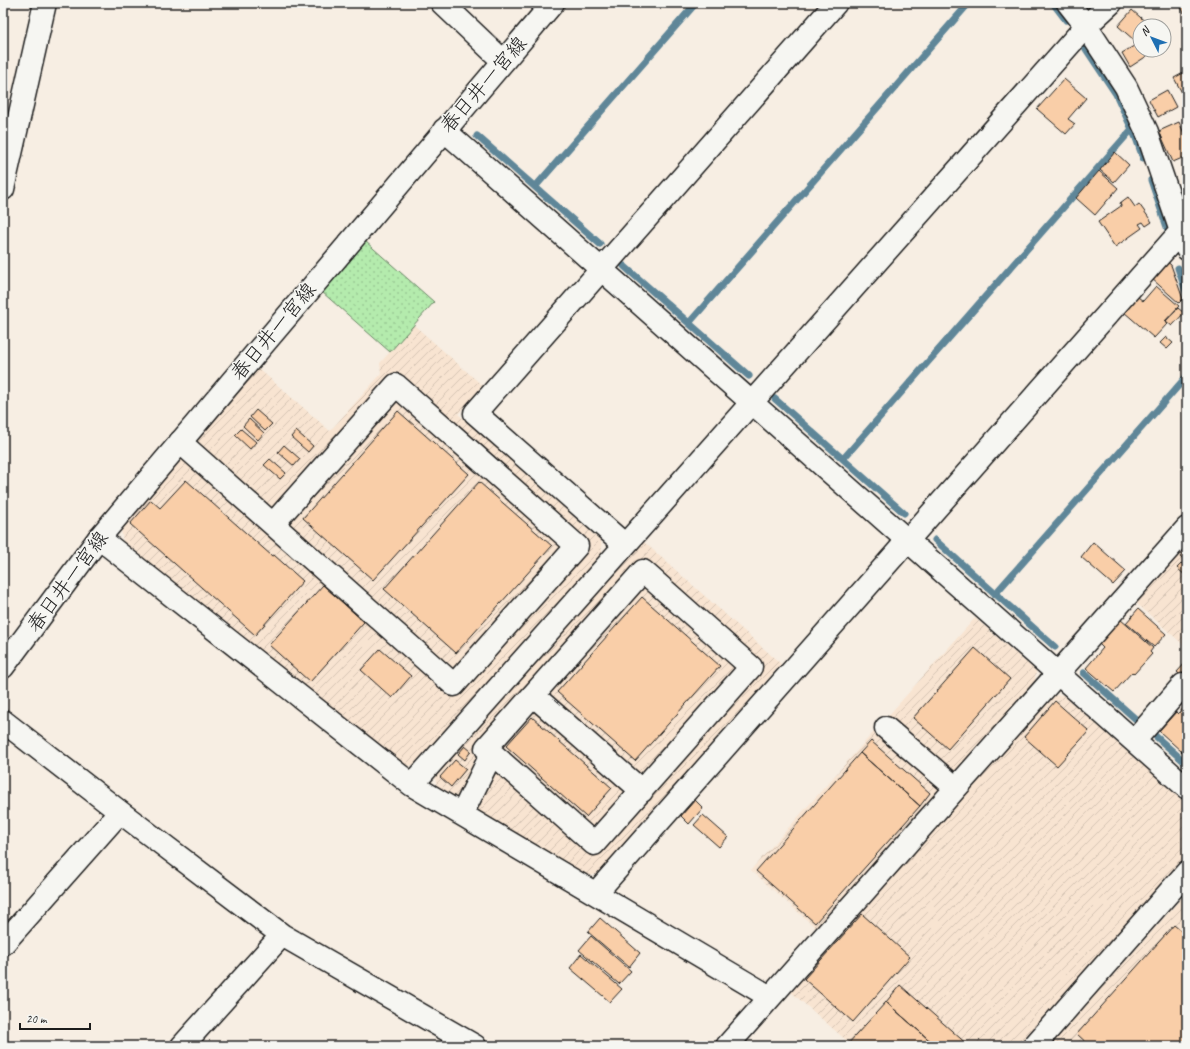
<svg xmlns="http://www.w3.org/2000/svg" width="1190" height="1049" font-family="Caveat,'Klee One',sans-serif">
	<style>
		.industrial { fill: url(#industrial-furrows) }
		.grass { fill: url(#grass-dots); stroke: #688464 }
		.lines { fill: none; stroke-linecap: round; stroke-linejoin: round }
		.stream { stroke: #5e8698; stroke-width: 7 }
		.building { fill: #f9cea8; stroke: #1c1c1c }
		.minor-casing { stroke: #1c1c1c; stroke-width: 25 }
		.major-casing { stroke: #1c1c1c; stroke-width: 25 }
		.minor { stroke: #f6f6f2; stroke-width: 22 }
		.major { stroke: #f6f6f2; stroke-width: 22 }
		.labels { text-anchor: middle; stroke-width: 3; stroke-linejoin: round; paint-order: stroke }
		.street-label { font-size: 20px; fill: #1c1c1c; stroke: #f6f6f2 }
	</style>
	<defs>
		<pattern id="industrial-furrows" width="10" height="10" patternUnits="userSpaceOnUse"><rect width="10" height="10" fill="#f8e4d1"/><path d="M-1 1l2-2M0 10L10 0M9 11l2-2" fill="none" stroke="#d4c3b3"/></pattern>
		<pattern id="grass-dots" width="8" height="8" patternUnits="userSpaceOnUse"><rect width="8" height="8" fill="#b4ebad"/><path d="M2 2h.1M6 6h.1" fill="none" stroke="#9ac994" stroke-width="1.8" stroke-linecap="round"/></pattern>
	</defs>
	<rect width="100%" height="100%" fill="#f7eee3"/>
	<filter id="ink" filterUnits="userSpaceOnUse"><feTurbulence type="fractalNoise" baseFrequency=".025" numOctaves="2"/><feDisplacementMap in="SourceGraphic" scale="8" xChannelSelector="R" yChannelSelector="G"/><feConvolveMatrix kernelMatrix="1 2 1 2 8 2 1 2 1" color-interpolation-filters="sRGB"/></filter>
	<g filter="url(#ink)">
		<path class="industrial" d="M414,325L483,386L458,414L601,541L602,553L414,765L406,766L123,542L121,529L258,368L330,431L381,374L380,363Z
			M643,541L781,664L598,874L588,876L437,789L435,776Z
			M1187,543V648L1135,602Z
			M975,618L1036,671L1035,681L817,929L751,870Z
			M1063,695L1187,804V854L1018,1046H843L847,1041L791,992L1053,696Z
			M1187,892V1046H1050Z"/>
		<path class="grass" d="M365,241L434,302L390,352L322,292Z"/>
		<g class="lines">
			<path class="stream" d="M1053,3L1066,20
				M1086,49L1116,94L1136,138L1143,158
				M477,136L600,244
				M1151,180L1168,230
				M535,187L696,3
				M624,266L749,376
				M1178,268L1187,294
				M689,323L969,3
				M775,399L904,513
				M843,459L1132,129
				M935,540L1055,647
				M995,594L1187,376
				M1084,673L1139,722
				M1152,733L1187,764"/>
		</g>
		<path class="building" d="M1179,3H1187V12L1184,13Z
			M1132,10L1148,24L1146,26H1140V33L1134,40L1118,26Z
			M1139,43L1140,50H1143L1147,56L1130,67L1122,53Z
			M1187,71V102L1174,78Z
			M1064,79L1086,98L1068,119L1075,124L1066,134L1037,109Z
			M1167,90L1176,107L1158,117L1149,100Z
			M1179,122L1187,140V156L1173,162L1159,131Z
			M1115,152L1129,165L1114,182L1100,170Z
			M1099,171L1118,188L1095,215L1076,198Z
			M1128,197L1135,207L1139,204L1152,222L1146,226L1143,222L1139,224L1142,228L1115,247L1098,222L1121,206L1120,203Z
			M1166,261L1171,265L1183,299L1179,303L1151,278Z
			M1156,286L1179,306L1165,321L1168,323L1154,338L1124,312L1138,297L1143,301Z
			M1178,308L1184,313L1172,326L1166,321Z
			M1166,337L1173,343L1167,349L1160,343Z
			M256,410L272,424L265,431L250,417Z
			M398,411L469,474L373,580L303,518Z
			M249,419L264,433L258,440L243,426Z
			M241,429L256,442L250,449L235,435Z
			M296,431L313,446L308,452L291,437Z
			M284,445L300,459L294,466L278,452Z
			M270,459L286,473L280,479L264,465Z
			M186,480L272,556L274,555L303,581L255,635L130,524L151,500L160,508Z
			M479,482L552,546L456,653L384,589Z
			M1093,542L1126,571L1113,585L1081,557Z
			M1187,549V563L1180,557Z
			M1184,561L1187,564V577L1177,568Z
			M323,585L364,622L310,682L269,645Z
			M642,597L720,666L635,761L557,692Z
			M1138,609L1166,634L1154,647L1126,623Z
			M1120,619L1153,648L1150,652L1152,654L1134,674L1132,672L1114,692L1086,668L1103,648L1098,643Z
			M975,648L1010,679L948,749L913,718Z
			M380,649L411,676L392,698L361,670Z
			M1187,661V681L1177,672Z
			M1055,701L1089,731L1057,766L1024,737Z
			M1187,704V746L1182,752L1159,731L1176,712L1178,714Z
			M532,717L612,788L586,817L506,746Z
			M871,741L930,793L920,806L860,753Z
			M465,746L471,751L465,760L458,754Z
			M860,753L920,806L815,923L756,871Z
			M455,760L466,769L451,787L440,777Z
			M695,800L703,808L689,824L681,816Z
			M703,815L728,837L719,847L694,825Z
			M862,914L910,957L853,1022L804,979Z
			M600,918L640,953L629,967L588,932Z
			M1174,925L1187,936V1046H1090L1077,1034Z
			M591,936L631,971L619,984L579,950Z
			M581,954L622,989L610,1002L570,968Z
			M900,985L969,1046H936L886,1002Z
			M886,1002L936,1046H846Z"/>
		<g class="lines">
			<defs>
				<path id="minor" d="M442,3L503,61
					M1068,3L1086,26L1126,87L1147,132L1187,249
					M444,130L1187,788
					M3,189L45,3
					M180,442L454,685L577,546L396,385L273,524
					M99,538L412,785L770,997
					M625,545L475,413L836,3
					M643,571L751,667L594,844L486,748Z
					M533,695L642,791
					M3,721L120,812L282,935L475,1046
					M886,728L956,788
					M1134,741L1183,685
					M412,785L1086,26L1111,3
					M462,814L492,753
					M596,893L1181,231
					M3,944L120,812
					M182,1046L282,935
					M727,1046L1187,528
					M1034,1046L1187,872"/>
				<path id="major" d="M3,667L99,538L553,3"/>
			</defs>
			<use href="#minor" class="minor-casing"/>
			<use href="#major" class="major-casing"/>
			<use href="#minor" class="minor"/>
			<use href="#major" class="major"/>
		</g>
	</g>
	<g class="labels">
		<g class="street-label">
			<text transform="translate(483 84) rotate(-49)" y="7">春日井一宮線</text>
			<text transform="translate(273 331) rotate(-50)" y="7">春日井一宮線</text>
			<text transform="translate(67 581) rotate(-53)" y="7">春日井一宮線</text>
		</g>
	</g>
	<rect width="1190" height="1049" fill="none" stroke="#f6f6f2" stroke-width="16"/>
	<rect x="8" y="8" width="1174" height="1033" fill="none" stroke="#1c1c1c" stroke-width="1.5" filter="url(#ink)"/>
	<g transform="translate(1152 38) rotate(312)"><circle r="19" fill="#f6f6f2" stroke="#9f9f9c"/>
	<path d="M0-3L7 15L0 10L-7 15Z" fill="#1f6fb2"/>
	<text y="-6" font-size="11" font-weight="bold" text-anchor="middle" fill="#1c1c1c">N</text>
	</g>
	<path d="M20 1023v6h70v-6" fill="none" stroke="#1c1c1c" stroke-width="2"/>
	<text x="26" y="1023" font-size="12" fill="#1c1c1c" stroke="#f6f6f2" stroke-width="3" paint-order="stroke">20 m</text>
</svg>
